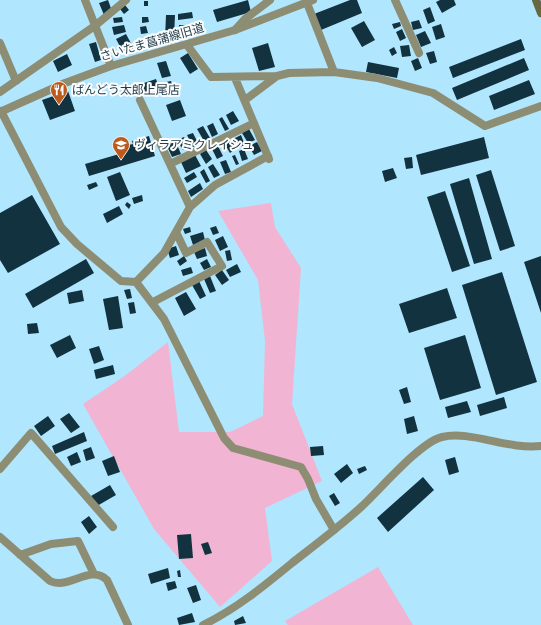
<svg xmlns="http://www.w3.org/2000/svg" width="541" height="625" font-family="Overpass,'Noto Sans JP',sans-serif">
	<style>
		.green { fill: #f1b5d3 }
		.building { fill: #12323f }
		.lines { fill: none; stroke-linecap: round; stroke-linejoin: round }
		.minor { stroke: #8d8d74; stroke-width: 8 }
		.tertiary { stroke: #8d8d74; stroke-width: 8 }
		.secondary { stroke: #676742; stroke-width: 8 }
		.labels { text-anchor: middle; stroke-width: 4; stroke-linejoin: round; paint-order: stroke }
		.street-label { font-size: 12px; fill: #233f4b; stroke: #fdfdfd }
		.poi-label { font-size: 12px; fill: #233f4b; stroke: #fdfdfd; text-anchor: start }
	</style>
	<rect width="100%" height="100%" fill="#b0e6fe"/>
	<path class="green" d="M271,203L275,227L301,268L292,404L322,481L265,508L272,561L220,607L154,529L83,404L126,375L168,342L179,432H230L263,416L265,341L258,280L218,211Z
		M378,567L413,625H288L285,621Z"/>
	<path class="building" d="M108,0L112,11L104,15L99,3Z
		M248,0L251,12L217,22L213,10Z
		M350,0H357L362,13L321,30L314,14Z
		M440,0H454L456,5L442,13L436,2Z
		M144,1H148V6H144Z
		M125,5L129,10L124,14L120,9Z
		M430,7L435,21L428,24L423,10Z
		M192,12L193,18L178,20V14Z
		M166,15H175L174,38H165Z
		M122,17L123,22L114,23L113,18Z
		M142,17H148L149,22L142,23Z
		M419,20L422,28L413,30L411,22Z
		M364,21L375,40L362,47L351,28Z
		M400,22L401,26L394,29L392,24Z
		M441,24L445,37L436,40L432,27Z
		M124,25L126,32L114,35L112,27Z
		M179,25H192V37H179Z
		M146,26L148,33L141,34L140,27Z
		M402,29L406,38L400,41L396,32Z
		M425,31L431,43L421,47L416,35Z
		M126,34L134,49L124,54L116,39Z
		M521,39L525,50L453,78L449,67Z
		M96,42L101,60L95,62L89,44Z
		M268,43L275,67L259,71L252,48Z
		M409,45L411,56L402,57L400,46Z
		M394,47L397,53L392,56L389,50Z
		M434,51L437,62L430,64L426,53Z
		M188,53L198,69L190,74L180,58Z
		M67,54L72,65L58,72L53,61Z
		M418,58L422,68L415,71L411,61Z
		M524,58L529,70L457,100L452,88Z
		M166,61L171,76L162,78L157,63Z
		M368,62L399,68L397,78L366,72Z
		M156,79L159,88L138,95L135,86Z
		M529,80L535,94L494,110L489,96Z
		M171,81L172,85L162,88L161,83Z
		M68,91L75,111L50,120L42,100Z
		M180,100L186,116L172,121L166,105Z
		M233,111L239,121L231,125L226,115Z
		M222,117L229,129L225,131L219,119Z
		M213,123L218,134L212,137L207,126Z
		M203,126L210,138L204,141L197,129Z
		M249,129L255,140L248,143L242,133Z
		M193,133L199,145L193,147L187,135Z
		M241,135L245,145L237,148L233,139Z
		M149,136L155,156L89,176L85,164L126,152L124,146L133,144L132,141Z
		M184,137L189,147L183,150L177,140Z
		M484,137L489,158L421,175L416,155Z
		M175,140L181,154L172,157L166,144Z
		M229,140L234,150L230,153L224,143Z
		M257,142L262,151L254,155L249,146Z
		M218,146L223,156L217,159L212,149Z
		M244,149L248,159L242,161L239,151Z
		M206,150L212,159L206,164L200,154Z
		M195,155L201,166L186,173L181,162Z
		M235,155L239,164L236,165L232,156Z
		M412,157L413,168L406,169L404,158Z
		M226,160L231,172L225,174L220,162Z
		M213,164L220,175L214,178L208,167Z
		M393,168L397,178L385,182L382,171Z
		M204,169L210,181L206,183L200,172Z
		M491,170L515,246L500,251L476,175Z
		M120,172L130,195L116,201L107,177Z
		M194,172L197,177L187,183L184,178Z
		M469,178L492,259L474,264L450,184Z
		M96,182L98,186L89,190L87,185Z
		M200,183L203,189L191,197L188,191Z
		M445,191L470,266L452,272L427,197Z
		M32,195L60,244L8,273L0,260V213Z
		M142,195L143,201L134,204L132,198Z
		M127,202L131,205L129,209L125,205Z
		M119,206L123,214L107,223L103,214Z
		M216,226L219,233L213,235L210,228Z
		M190,227L191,232L185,234L183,229Z
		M203,232L205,240L193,245L190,236Z
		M223,236L228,247L220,251L215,240Z
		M176,246L179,255L170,258L167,249Z
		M205,248L207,256L197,259L194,252Z
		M230,250L232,260L227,261L225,251Z
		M184,256L187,261L180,266L177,261Z
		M541,256V313L524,262Z
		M86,259L94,273L33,308L25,294Z
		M207,259L211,267L204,270L200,263Z
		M237,264L241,272L230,277L226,270Z
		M191,267L193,273L183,276L181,270Z
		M222,270L229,280L222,285L215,275Z
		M502,272L537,382L496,395L462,285Z
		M210,276L216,291L210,293L204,279Z
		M199,281L206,296L200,299L192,285Z
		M447,288L457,318L409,333L399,304Z
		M130,289L132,298L127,299L124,290Z
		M82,290L84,301L69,304L67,293Z
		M186,292L196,309L184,316L175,298Z
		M118,296L123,328L109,330L103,299Z
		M134,302L136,313L130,314L128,303Z
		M37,323L39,333L28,334L27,324Z
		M70,335L76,348L57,358L50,345Z
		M465,335L481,388L440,400L424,348Z
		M99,346L104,360L94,364L89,349Z
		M113,365L115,374L96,379L94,370Z
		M407,387L411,402L404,404L399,390Z
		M504,397L507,408L480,416L477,405Z
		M467,401L471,412L448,418L445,407Z
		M69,413L80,427L71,433L60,419Z
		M48,416L55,426L41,436L34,426Z
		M414,416L418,431L407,434L404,419Z
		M84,432L87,441L55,454L52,446Z
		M323,446L324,455L311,456L310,447Z
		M91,447L95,458L86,461L83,450Z
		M77,452L81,462L71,466L67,457Z
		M114,456L120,472L108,476L102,461Z
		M455,457L459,472L449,475L445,460Z
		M347,464L353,473L341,483L334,474Z
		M365,466L367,470L359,474L357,469Z
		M423,477L434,490L388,532L377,518Z
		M110,485L116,495L97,506L91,496Z
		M334,493L340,503L335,506L329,496Z
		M89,516L97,527L89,534L81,522Z
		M191,534L193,558L179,559L177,535Z
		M208,542L212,553L205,555L201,544Z
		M168,568L170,578L151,584L148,574Z
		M180,570L181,577H178L177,571Z
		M175,581L177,588L168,591L166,583Z
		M196,585L201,600L193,603L187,588Z
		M192,613L195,622L179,625L177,618Z
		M243,616L246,623L235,625L234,621Z"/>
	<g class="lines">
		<path class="minor" d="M85,0L111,66
			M395,0L419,53
			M307,3L334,72L377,78L433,93L485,126L541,106
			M235,30L245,19L270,0
			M0,43L16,81
			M187,45L211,77L277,76
			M235,78L269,159
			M0,92L96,25
			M140,100L190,207
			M245,100L277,76L289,73L334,72
			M1,111L61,227L77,244L121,281L136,282L164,319L224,438L233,448L301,467L308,479L316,499L334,530
			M170,164L254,123
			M136,282L164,253L190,207L215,185L268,156
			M153,302L222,266L207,242L186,253L176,232
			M0,469L31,433L113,527
			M0,537L50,581C52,582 56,583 59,583C75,583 93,566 107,580L128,625
			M20,555L51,544L78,541L94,574"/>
		<path class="tertiary" d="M96,25L126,0
			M0,112L65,83L111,66L235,30L313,0
			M203,625C236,609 264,586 292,563C315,545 339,527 360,508C379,491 420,442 442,437C470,430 508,450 541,446"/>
		<path class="secondary" d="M536,0L541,13"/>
	</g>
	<defs>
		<symbol id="restaurant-pin" viewBox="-11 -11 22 30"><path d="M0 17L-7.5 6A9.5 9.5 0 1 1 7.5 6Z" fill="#bc5a1d" stroke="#fdfdfd"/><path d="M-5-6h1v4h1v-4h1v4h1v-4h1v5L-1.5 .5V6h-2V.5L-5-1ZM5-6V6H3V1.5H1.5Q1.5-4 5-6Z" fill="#fff"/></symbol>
		<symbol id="school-pin" viewBox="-11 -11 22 30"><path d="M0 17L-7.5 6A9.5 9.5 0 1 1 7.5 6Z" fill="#bc5a1d" stroke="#fdfdfd"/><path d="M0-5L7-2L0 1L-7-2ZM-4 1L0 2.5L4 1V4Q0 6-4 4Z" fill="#fff"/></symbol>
	</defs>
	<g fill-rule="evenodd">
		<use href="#restaurant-pin" x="49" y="80" width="20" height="27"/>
		<use href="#school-pin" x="111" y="135" width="20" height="27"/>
	</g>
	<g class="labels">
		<g class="street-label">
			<text transform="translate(152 42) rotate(-16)" y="4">さいたま菖蒲線旧道</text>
		</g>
		<g class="poi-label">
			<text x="72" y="94">ばんどう太郎上尾店</text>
			<text x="134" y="149">ヴィラアミクレイシュ</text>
		</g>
	</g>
</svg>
